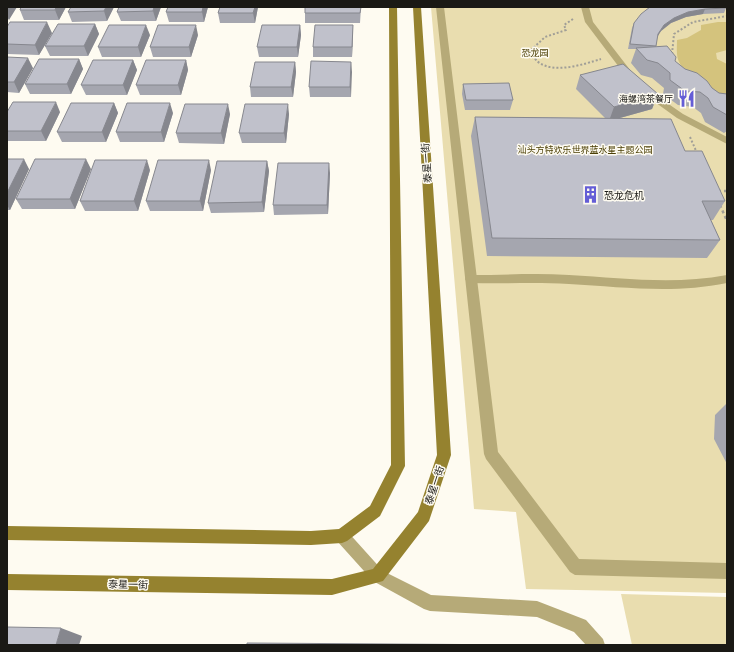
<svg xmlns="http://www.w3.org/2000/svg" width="734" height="652" font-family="Overpass,'Noto Sans SC',sans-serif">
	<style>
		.green { fill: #e9ddaf }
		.water { fill: #d4c37d }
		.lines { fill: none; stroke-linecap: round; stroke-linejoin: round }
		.path-far1 { stroke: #a09e97; stroke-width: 2; stroke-dasharray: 2 2; stroke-linecap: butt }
		.path { stroke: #a09e97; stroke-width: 2.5; stroke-dasharray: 3 3; stroke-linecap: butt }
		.lane { fill: #b6aa78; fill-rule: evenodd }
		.street { fill: #b6aa78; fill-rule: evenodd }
		.secondary { fill: #95822f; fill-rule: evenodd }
		.wall { fill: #a5a6af }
		.shaded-wall { fill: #86878e }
		.building { fill: #c0c1cb; stroke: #86878e }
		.labels { text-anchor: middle; stroke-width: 3; stroke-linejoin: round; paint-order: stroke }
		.far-park-label { font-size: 9px; fill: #4c4006; stroke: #fefbf1 }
		.far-poi-label { font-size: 9px; fill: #1a1915; stroke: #fefbf1; text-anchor: end }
		.street-label { font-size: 10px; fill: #1a1915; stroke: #fefbf1 }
		.poi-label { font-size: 10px; fill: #1a1915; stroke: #fefbf1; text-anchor: start }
	</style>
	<rect width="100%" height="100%" fill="#fefbf1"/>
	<path class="green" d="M431,7H727V593L526,589L516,512L474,509Z
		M621,594L727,597V645H632Z"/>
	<path class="water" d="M718,22H727V50L716,53L717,59L727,64V98C714,90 685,76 679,62C676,56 677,46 677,40L687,38L701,30V25Z"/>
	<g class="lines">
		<path class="path-far1" d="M573,19L564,25L566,30L545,37L530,51C532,54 535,59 537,61C553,75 584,64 601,59
			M672,54L674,34L693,22L727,16
			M690,137L697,153"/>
		<path class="path" d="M718,191H727
			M720,205L727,221"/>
		<path class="lane" d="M436,7H444L498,452L579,559L727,563V579L575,575L570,572L486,459L484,454Z"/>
		<path class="street" d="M581,7H589L593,22L634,75V79H628L585,22Z
			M644,87L683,114L727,137V144L677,118L641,92L640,90Z
			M471,275C504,275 536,273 569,275C622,278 674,285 727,275V283C674,294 622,287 569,284C536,282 504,284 471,283L467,282L465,279L467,276Z
			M342,529L347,531L383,571L431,595L537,601L586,620L603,639L605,645H586L574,632L537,617L430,611L424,609L373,581L337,541L335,536L337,531Z"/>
		<path class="secondary" d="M389,7H397L405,466L380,516L347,541L342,543L311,545L7,540V526L311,531L339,529L370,506L391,465Z
			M413,7H421L451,455L429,521L383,581L332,595L7,590V574L332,579L373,569L418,512L437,455Z"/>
	</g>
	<path class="wall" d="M21,7H66L59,20H24L20,10Z
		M114,7L107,21L72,22L68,12Z
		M119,7H161L156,21H121L117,12Z
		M168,7H208L204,22H169L166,12Z
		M258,7L255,23H220L218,13Z
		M305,7H361L360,23H305Z
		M650,7L726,8L724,13L703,14L686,17L671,23L661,31L657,37L656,47L685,69L712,88L719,93L727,94V131L724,133L705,122L701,113L693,107L678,105L663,94L664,88L652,78L641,75L631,63L636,49H628L632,28L634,23Z
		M95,24L99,34L88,56H50L45,46Z
		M300,25L301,35L298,57H259L257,47Z
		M353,25L352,57H313V47Z
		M7,27L52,33L39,55L7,54Z
		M150,35L141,57H102L98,47Z
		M198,35L191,57H153L150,47Z
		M7,57L33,68L19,93L7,92Z
		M79,59L83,69L71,94H30L25,84Z
		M133,60L137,70L127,95H86L81,85Z
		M186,60L188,70L181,95H140L136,85Z
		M295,62L296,72L293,97H251L250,87Z
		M351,62V97H310L309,87Z
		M580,75L658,94L652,109L620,118L685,151L725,201L713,220H711L720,240L707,258L487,256L471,136L475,117L605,118L576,89Z
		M463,84L513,100L510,110H465L462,94Z
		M114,103L118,113L106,142H62L57,132Z
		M7,112H60L46,141H7Z
		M173,113L164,142H120L116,132Z
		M230,114L224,144L179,143L176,133Z
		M289,114L286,143H242L239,133Z
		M7,159L29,169L10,210H7Z
		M267,161L269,171L264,212L211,213L208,203Z
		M91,169L75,209H22L16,199Z
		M150,170L138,211H85L80,201Z
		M211,170L203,211H150L146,201Z
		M330,173L328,214L274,215L273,205Z
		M727,403V464L714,439L715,415Z"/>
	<path class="shaded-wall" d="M7,7H17L9,20L7,17Z
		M56,7H66L59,20L55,10Z
		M106,7H114L107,21L104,11Z
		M154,7H161L156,21L153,11Z
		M203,7H208L204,22L202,12Z
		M255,7H258L255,23L253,13Z
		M705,9L703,14L686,17L671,23L661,31L656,39L658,34L664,25L674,18L688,12Z
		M47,22L52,33L39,55L35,45Z
		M95,24L99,34L88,56L84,46Z
		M146,25L150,35L141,57L138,47Z
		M196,25L198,35L191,57L189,47Z
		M300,25L301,35L298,57L297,47Z
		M353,25V35L352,57V47Z
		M28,58L33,68L19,93L14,82Z
		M79,59L83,69L71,94L67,84Z
		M133,60L137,70L127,95L123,85Z
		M186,60L188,70L181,95L178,85Z
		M295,62L296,72L293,97L291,87Z
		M351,62L352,72L351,97L350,87Z
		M658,94L652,109L609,121L614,107Z
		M56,102L60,112L46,141L41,131Z
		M114,103L118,113L106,142L102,132Z
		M170,103L173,113L164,142L161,132Z
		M228,104L230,114L224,144L221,133Z
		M288,104L289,114L286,143L284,133Z
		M24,159L29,169L10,210L7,205V193Z
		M86,159L91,169L75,209L70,199Z
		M147,160L150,170L138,211L134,201Z
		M209,160L211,170L203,211L200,201Z
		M267,161L269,171L264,212L262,202Z
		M329,163L330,173L328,214L327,205Z
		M61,628L82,636L79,645H56Z"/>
	<path class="building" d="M21,7H56L55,10H20Z
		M71,7H106L104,11L68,12Z
		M119,7H154L153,11L117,12Z
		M168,7H203L202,12H166Z
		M220,7H255L253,13H218Z
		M305,7H361L360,13H305Z
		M650,7H725L726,8L705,9L688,12L674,18L664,25L658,34L656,46L630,44L634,23L641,14Z
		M10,22H47L35,45L7,44V27Z
		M58,24H95L84,46H45Z
		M109,25H146L138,47H98Z
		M158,25H196L189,47H150Z
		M262,25H300L297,47H257Z
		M315,25H353L352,47H313Z
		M667,46L676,57L675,61L685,69L697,73L707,81L712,88L719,93L727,94V115L713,107L708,98L700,92L685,91L670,80V73L658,63L647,60L636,48Z
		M7,57L28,58L14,82H7Z
		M39,59H79L67,84H25Z
		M93,60H133L123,85H81Z
		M146,60H186L178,85H136Z
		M311,61L351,62L350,87H309Z
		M255,62H295L291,87H250Z
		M623,64L658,94L614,107L580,75Z
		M509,83L513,100H466L463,84Z
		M13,102H56L41,131H7V112Z
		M71,103H114L102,132H57Z
		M127,103H170L161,132H116Z
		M185,104H228L221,133H176Z
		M245,104H288L284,133H239Z
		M475,117L671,119L685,151H702L725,201H702L720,240L492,238Z
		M7,159H24L7,193Z
		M35,159H86L70,199H16Z
		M95,160H147L134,201H80Z
		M158,160H209L200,201H146Z
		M217,161H267L262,202L208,203Z
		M278,163H329L327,205H273Z
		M7,627L61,628L56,645H7Z
		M247,643L531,645H247Z"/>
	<defs>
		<symbol id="restaurant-bare" viewBox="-9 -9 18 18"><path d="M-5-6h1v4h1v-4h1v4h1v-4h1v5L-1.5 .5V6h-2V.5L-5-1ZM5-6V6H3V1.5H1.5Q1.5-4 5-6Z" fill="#645dd6" stroke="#fefbf1" stroke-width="2.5" paint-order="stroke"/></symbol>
		<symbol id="building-bare" viewBox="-9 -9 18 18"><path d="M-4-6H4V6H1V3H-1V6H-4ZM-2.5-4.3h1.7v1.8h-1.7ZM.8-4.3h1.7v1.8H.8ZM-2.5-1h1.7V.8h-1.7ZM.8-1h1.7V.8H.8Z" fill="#645dd6" stroke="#fefbf1" stroke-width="2.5" paint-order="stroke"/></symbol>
	</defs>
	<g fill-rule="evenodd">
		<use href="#restaurant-bare" x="674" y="86" width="25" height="25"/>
		<use href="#building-bare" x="578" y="182" width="25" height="25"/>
	</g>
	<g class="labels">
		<g class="far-park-label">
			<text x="535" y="56">恐龙园</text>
			<text x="585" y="153">汕头方特欢乐世界蓝水星主题公园</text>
		</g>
		<g class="far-poi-label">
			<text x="673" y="102">海螺湾茶餐厅</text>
		</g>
		<g class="street-label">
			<text transform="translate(426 163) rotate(-94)" y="4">泰星一街</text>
			<text transform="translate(434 485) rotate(-72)" y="4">泰星一街</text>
			<text transform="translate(128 584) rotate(1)" y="4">泰星一街</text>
		</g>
		<g class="poi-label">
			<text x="604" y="199">恐龙危机</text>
		</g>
	</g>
	<rect width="734" height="652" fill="none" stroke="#1a1915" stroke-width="16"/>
</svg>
